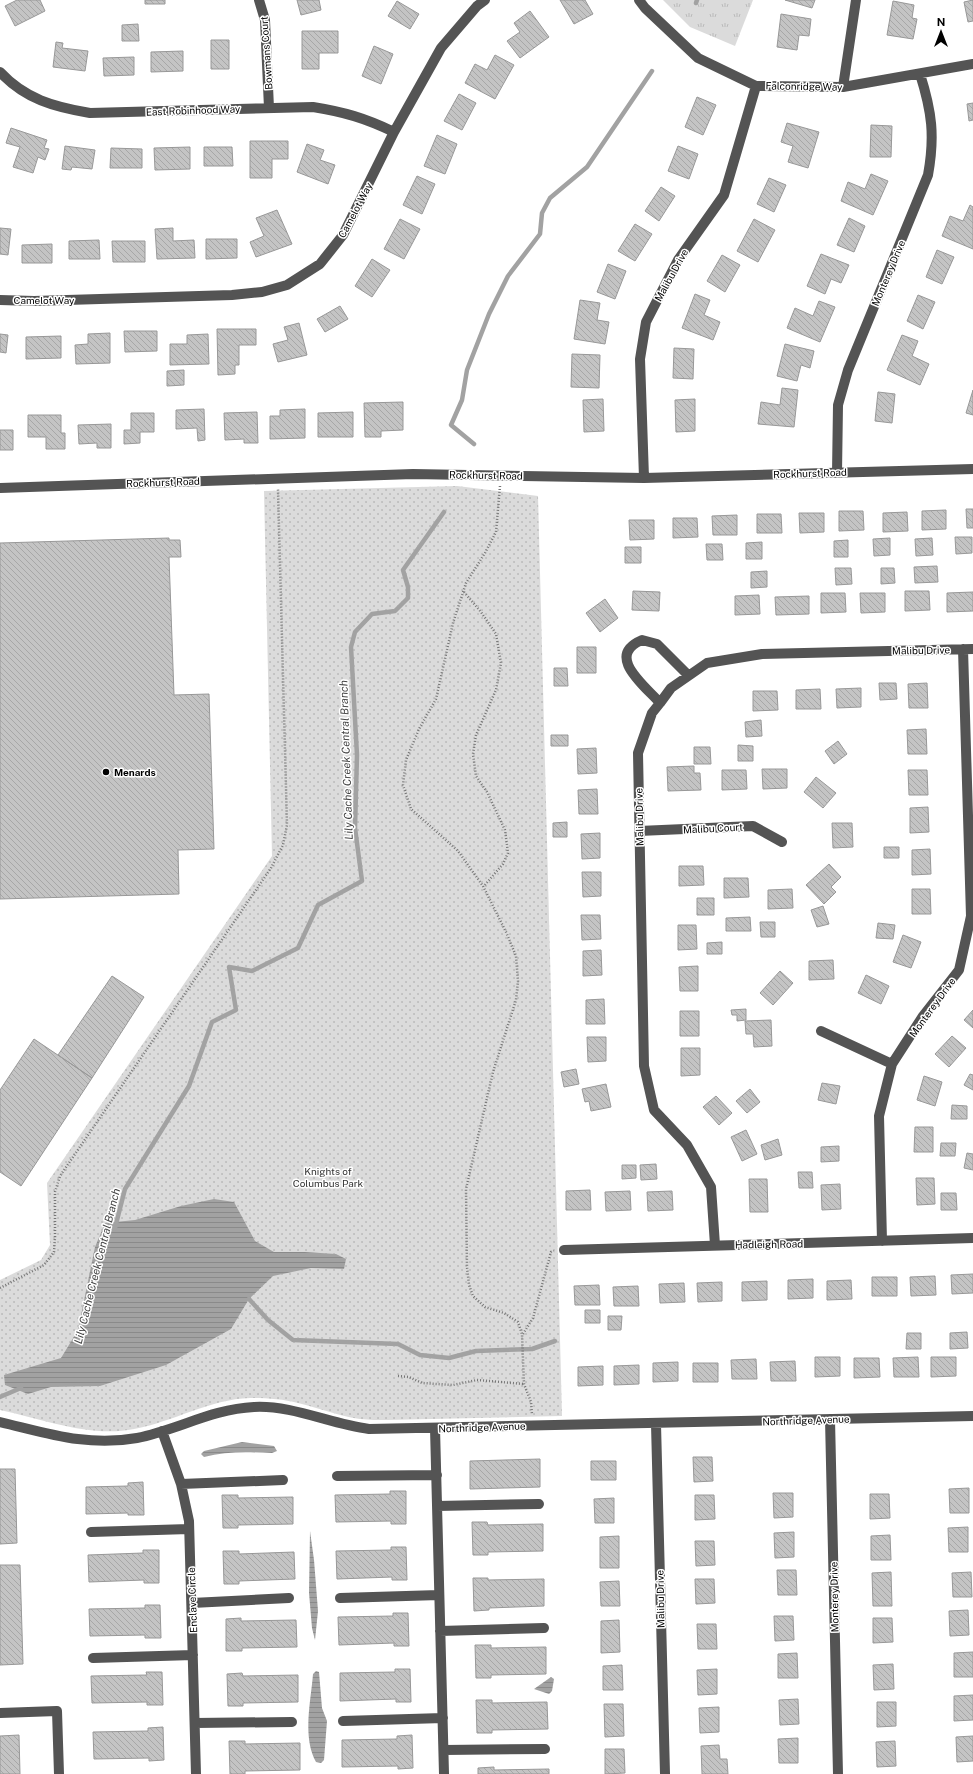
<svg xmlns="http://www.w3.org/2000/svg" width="973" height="1774" font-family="'Public Sans',sans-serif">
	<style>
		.grass { fill: url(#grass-tufts) }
		.park { fill: url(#park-dots) }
		.water { fill: url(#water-rules) }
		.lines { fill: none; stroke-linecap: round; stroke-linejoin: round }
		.stream { stroke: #a2a2a2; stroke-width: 4.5 }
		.building { fill: url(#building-back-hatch); stroke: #989898 }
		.path { stroke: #767676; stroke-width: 2.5; stroke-dasharray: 1 2; stroke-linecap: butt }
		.minor { stroke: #545454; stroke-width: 10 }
		.poi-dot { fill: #000; stroke: #fff; stroke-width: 1.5 }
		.labels { text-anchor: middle; stroke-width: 3; stroke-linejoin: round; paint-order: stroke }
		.street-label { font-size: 10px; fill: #000; stroke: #fff }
		.poi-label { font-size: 10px; font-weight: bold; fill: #000; stroke: #fff; text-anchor: start }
		.park-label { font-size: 10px; fill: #323232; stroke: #fff }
		.water-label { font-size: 11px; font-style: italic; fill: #434343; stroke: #fff }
	</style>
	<defs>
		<pattern id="grass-tufts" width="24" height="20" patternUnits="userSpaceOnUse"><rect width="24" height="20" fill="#dbdbdb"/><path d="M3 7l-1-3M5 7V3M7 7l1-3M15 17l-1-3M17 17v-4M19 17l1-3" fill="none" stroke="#bababa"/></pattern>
		<pattern id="park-dots" width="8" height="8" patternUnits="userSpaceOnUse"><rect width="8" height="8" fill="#dbdbdb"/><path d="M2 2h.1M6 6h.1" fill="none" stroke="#bababa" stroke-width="1.8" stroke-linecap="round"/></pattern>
		<pattern id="water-rules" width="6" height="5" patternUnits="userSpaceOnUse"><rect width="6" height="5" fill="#a2a2a2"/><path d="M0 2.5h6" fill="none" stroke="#8a8a8a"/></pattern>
		<pattern id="building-back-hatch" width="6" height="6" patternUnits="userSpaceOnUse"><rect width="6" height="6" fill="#c4c4c4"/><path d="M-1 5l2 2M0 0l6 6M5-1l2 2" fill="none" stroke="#a7a7a7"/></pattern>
	</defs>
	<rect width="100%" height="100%" fill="#fff"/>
	<path class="grass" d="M663,0H753L735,46L690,27Z"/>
	<path class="park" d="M457,486L538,496L562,1416L387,1420C378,1420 369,1420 360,1419C339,1416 319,1408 298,1403C283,1399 266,1398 250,1398C210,1399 173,1422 134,1429C90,1438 43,1419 0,1410V1280L41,1260L50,1245L47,1183L272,856L264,491Z"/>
	<path class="water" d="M214,1199L234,1202L255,1241L274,1252H305L336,1254L346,1259L344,1269L311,1268L273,1276L249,1299L231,1329L166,1365L100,1386L51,1387L28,1394L5,1385L4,1375L61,1358L78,1330L95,1247L105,1223L135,1220L181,1206Z
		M242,1442L274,1446L277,1451L272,1453C249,1452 226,1451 204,1457L201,1454L204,1451Z
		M310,1531L314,1560L318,1611L315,1640L312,1628L309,1593Z
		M316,1671L319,1672L322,1708L327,1721L324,1760L321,1763L316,1762C302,1737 311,1701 313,1674Z
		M551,1677L554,1679L552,1691L549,1694L534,1689Z"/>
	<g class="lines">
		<path class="stream" d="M696,3L697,0
			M474,444L451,425L462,400L467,370L489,314L508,276L540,234L542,213L550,198L587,167L652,71
			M115,1228L125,1189L189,1086L212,1022L236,1010L229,967L252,971L298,948L318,905L362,881L355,828L357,755L351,647L355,632L372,614L395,611L408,598V587L403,570L444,512
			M249,1299L268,1320L293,1340L398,1344L420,1355L449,1358L476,1351L532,1349L555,1341
			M0,1397L21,1388"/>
	</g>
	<path class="building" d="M17,0H40L45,11L15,26L5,6Z
		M145,0H165V4H145Z
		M297,0H319L321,10L301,15Z
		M560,0H585L593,14L574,24Z
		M785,0H815L812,8Z
		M973,0V21L968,22L964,2Z
		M397,1L419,14L410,29L388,16Z
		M893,1L914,5L912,18L917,19L913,39L887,35Z
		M530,11L549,37L520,58L507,41L520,32L514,23Z
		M781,14L811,19L809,36L799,35L797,50L777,47Z
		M138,24L139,41H122V25Z
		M302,31H338V53H319V69H302Z
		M211,40H229V69H211Z
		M56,42L63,43L62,48L88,51L85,71L53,67Z
		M374,46L393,54L381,84L362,76Z
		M183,51V71L151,72V52Z
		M495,55L514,65L495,99L465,83L475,64L487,70Z
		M134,57V75L104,76L103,58Z
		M459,94L476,103L462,130L444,121Z
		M697,97L716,105L703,135L685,127Z
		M973,103V120L969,121L967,104Z
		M787,123L819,132L808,168L788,162L793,146L781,142Z
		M871,125L892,126L891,157H870Z
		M11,128L47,140L44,148L49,149L45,160L38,157L33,173L13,167L20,147L6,143Z
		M437,135L457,144L445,174L424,166Z
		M250,141H288V159H272V178H250Z
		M307,144L324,150L320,160L335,165L328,184L297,172Z
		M65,146L95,150L92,169L72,167L71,170L62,169Z
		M678,146L698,154L689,179L668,171Z
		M190,147V169L155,170L154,148Z
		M204,147H232L233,166H204Z
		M111,148L142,149V168H110Z
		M871,174L888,181L873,215L841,201L848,182L865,189Z
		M417,176L435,184L422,214L403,205Z
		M769,178L786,185L774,212L757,204Z
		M661,187L675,196L659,221L645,211Z
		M970,205L973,207V249L942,236L950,216L963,221Z
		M277,210L292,244L256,257L250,242L264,236L256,218Z
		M849,218L865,226L854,252L837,245Z
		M400,219L420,229L404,259L384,249Z
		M754,219L775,230L758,262L737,251Z
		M635,224L652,234L635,261L618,251Z
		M0,228L11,229L8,255L0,254Z
		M173,228V241L194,240L195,258L157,259L155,229Z
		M206,239H237V258L206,259Z
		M99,240L100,259H69V241Z
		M112,241H145V262H113Z
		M52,244V263H22V245Z
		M937,250L954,257L942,284L926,277Z
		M821,254L849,265L841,283L831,279L825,294L807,286Z
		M722,255L740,265L725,292L707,281Z
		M372,259L390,270L372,297L355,286Z
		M608,264L626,271L615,299L597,292Z
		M695,294L710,300L704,315L720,322L713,340L682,328Z
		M918,295L935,302L923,329L907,321Z
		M580,300L600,303L597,320L609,322L605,344L574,339Z
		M819,301L835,307L820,342L787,328L795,308L813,316Z
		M340,306L348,319L325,332L317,319Z
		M299,323L307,355L278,362L273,344L288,340L284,327Z
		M217,329H256V345H239V365H235V374L218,375Z
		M124,331H157V351L125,352Z
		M110,333V363L76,364L75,345L88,344V334Z
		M0,334L8,335L6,353L0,352Z
		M208,334L209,364L170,365V344H187V335Z
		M902,335L918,341L912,356L929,364L920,385L887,370Z
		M61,336V358L26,359V337Z
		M785,344L814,351L810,368L801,365L797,381L777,376Z
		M674,348L694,349L693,379L673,378Z
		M572,354L600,355L599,388L571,387Z
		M184,370V385L167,386V371Z
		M782,388L798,390L794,427L758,424L761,402L780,405Z
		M973,390V415L966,413Z
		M878,392L895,394L892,423L875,421Z
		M603,399L604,431L584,432L583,400Z
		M695,399V431L676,432L675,400Z
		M403,402V430L381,431V437H365L364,403Z
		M204,409L205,440L198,441L197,428L176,429V410Z
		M305,409V438L270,439V416H280V410Z
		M257,412L258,443H244V439L225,440L224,413Z
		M353,412V437H318V413Z
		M131,413H154V432H140V443L124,444V430H131Z
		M28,415H61V433H65V449H46V437H28Z
		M111,424V448H97V443L79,444L78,425Z
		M0,430H13V450H0Z
		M966,509H973V528H967Z
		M946,510V529L922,530V511Z
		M839,511H863L864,530L839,531Z
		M907,512L908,531L883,532V513Z
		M799,513H824V532L800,533Z
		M757,514H781L782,533H757Z
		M737,515V535H713L712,516Z
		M673,518H697L698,537L673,538Z
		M629,520H654V539L630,540Z
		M955,537H972V553L956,554Z
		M169,538V540H180L181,557H169L174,695L209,694L214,849L178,850L179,894L0,899V543Z
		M890,538V555L874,556L873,539Z
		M932,538L933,555L916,556L915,539Z
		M848,540V557H834V541Z
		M762,542V559H746V543Z
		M706,544H722L723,560H707Z
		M625,547H641V563H625Z
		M937,566L938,582L915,583L914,567Z
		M835,568H851L852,584L836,585Z
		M881,568H894L895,583L881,584Z
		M767,571V587L751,588V572Z
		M633,591L660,592L659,611L632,610Z
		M905,591H929L930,610L905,611Z
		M973,592V611L947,612V593Z
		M821,593H845L846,612L821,613Z
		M860,593H885V612L861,613Z
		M759,595L760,614L735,615V596Z
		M809,596V614L776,615L775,597Z
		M605,599L618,618L600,632L586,613Z
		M577,647H596V673H577Z
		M554,668H567L568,686H554Z
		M879,683H896L897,699L880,700Z
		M927,683L928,708H909L908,684Z
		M861,688V707L837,708L836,689Z
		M820,689L821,709H796V690Z
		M753,691H777L778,710L753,711Z
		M761,720L762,736L746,737L745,722Z
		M926,729L927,754H908L907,730Z
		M551,735H568V746H551Z
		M838,741L847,754L834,764L825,751Z
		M738,745L753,746V761H738Z
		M694,747H710L711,764H694Z
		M596,748L597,773L578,774L577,749Z
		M694,766V773H700L701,790L668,791L667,767Z
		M762,769H787V788L763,789Z
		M722,770H746L747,789L722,790Z
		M908,770H927L928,795H909Z
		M816,777L836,793L823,808L804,792Z
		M597,789L598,814H579L578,790Z
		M928,807L929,832L910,833V808Z
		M567,822V837H553V823Z
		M832,823H852L853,847L833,848Z
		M600,833V858L582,859L581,834Z
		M884,847H899V858H884Z
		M930,849L931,874L912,875V850Z
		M829,864L841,877L831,887L836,892L824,904L806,885Z
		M679,866H703L704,885L679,886Z
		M582,872H601V896L583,897Z
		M724,878H748L749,897L724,898Z
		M792,889L793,908L768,909V890Z
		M912,889H930L931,914H912Z
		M697,898H714V915H697Z
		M823,906L829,924L817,927L811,910Z
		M581,915H600L601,939L582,940Z
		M750,917L751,931H726V918Z
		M760,922H775V937H761Z
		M878,923L895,925L893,939L876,938Z
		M678,925H696L697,949L678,950Z
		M903,935L921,942L911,968L893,962Z
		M722,942V954H707V943Z
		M601,950L602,975L583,976V951Z
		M833,960L834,979L809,980V961Z
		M698,966V991H680L679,967Z
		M780,971L793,983L773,1005L760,993Z
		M866,975L889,986L881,1004L858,993Z
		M112,976L144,997L92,1078L58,1055Z
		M604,999L605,1024H586V1000Z
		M746,1009V1020L737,1021V1015H732L731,1010Z
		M973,1010V1028L964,1020Z
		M680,1011H699V1036H680Z
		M771,1020L772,1046L754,1047L753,1034H746L745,1021Z
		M952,1036L966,1048L949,1067L935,1054Z
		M587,1037H606V1061L588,1062Z
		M34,1039L92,1078L21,1186L0,1172V1090Z
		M681,1048H700V1075L681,1076Z
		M576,1069L579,1084L564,1087L561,1072Z
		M970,1074L973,1075V1090L964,1085Z
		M924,1076L942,1082L935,1106L917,1100Z
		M822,1083L840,1086L836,1104L818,1100Z
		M606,1084L611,1107L591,1111L589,1101L585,1102L582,1089Z
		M750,1089L760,1102L747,1113L736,1101Z
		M716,1096L732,1113L719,1125L703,1107Z
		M952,1105L967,1106V1119H951Z
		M915,1127H933V1152H914Z
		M746,1130L757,1154L742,1161L731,1137Z
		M778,1139L782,1155L765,1160L761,1145Z
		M941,1143H956L955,1156H940Z
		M839,1146V1161L821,1162V1147Z
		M967,1153L973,1154V1170L964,1168Z
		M656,1164L657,1179L641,1180L640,1165Z
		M622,1165H636V1178L622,1179Z
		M798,1172H812L813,1188H799Z
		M916,1178H934L935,1204L917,1205Z
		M749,1179H767L768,1212H750Z
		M840,1184L841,1209L822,1210L821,1185Z
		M590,1190L591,1210H566V1191Z
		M630,1191L631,1210L606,1211L605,1192Z
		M672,1191L673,1210L648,1211L647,1192Z
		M941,1193H956L957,1210H941Z
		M973,1274V1293L952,1294L951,1275Z
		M935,1276L936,1295L911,1296L910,1277Z
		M872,1277H897V1296H872Z
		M813,1279V1298L788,1299V1280Z
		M851,1280L852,1299L827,1300V1281Z
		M767,1281V1300L742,1301V1282Z
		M722,1282V1301L698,1302L697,1283Z
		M684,1283L685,1302L660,1303L659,1284Z
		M599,1285L600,1305H575L574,1286Z
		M638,1286L639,1306H614L613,1287Z
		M585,1310H600V1323H585Z
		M608,1316H622L621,1330H608Z
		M967,1332L968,1348L950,1349V1333Z
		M907,1333H921V1349H906Z
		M815,1357H840V1376L815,1377Z
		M918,1357L919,1377H894L893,1358Z
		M931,1357H956V1376L931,1377Z
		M854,1358H879L880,1377L854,1378Z
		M756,1359L757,1379H732L731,1360Z
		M795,1361L796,1381H771L770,1362Z
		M678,1362V1381L653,1382V1363Z
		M693,1363H718V1382H693Z
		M639,1365V1384L614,1385V1366Z
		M603,1366V1385L578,1386V1367Z
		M693,1457H712L713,1481L694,1482Z
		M540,1459V1487L470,1489V1461Z
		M591,1461H616V1480H591Z
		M0,1469H15L17,1543L0,1544Z
		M143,1482L144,1515H128V1513L86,1514V1487L128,1486V1483Z
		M969,1488V1513H950L949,1489Z
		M390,1491H406V1524H391V1521L336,1522L335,1495L390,1494Z
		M773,1493H793V1517L774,1518Z
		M870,1494H889L890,1518L870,1519Z
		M222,1495H238V1498L293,1497V1524L238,1525V1528H223Z
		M695,1495H714L715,1519L695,1520Z
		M614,1498V1523H595L594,1499Z
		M472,1522H487L488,1525L543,1524V1551L488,1552V1555H473Z
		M968,1527V1552H949L948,1528Z
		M794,1532V1557L775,1558L774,1533Z
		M890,1535L891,1560H871V1536Z
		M619,1536V1568H600V1537Z
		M695,1541H714L715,1565L696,1566Z
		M391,1547H406L407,1580H392V1577L337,1579L336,1551L391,1550Z
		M143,1550H159V1583H144V1580L89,1582L88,1555L143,1553Z
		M223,1551H239V1554L294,1552L295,1579L239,1581V1584H224Z
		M0,1565H20L23,1664L0,1665Z
		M777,1570H796L797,1595H778Z
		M891,1572L892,1606H873L872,1573Z
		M971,1572L972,1597H953L952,1573Z
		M473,1578H488V1580L544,1579V1606L489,1608V1610L474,1611Z
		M695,1579H714L715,1603L696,1604Z
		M619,1581L620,1606H601L600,1582Z
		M145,1605H160L161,1638H145V1635L90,1636L89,1609L145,1608Z
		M968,1610L969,1635L950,1636L949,1611Z
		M393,1613H408L409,1646H394V1643L339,1645L338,1617L393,1616Z
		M774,1616H793L794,1640L775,1641Z
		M241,1618V1621L296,1620L297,1647L242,1648V1651H226V1619Z
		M873,1618H892L893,1642L873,1643Z
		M619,1620L620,1652L601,1653V1621Z
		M697,1624H716L717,1649H698Z
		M475,1645H491V1648L546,1647V1674L491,1675V1678H476Z
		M973,1652V1677H954V1653Z
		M797,1653L798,1678H778V1654Z
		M893,1664L894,1689L874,1690L873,1665Z
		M622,1665L623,1690H603V1666Z
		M395,1669H410L411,1702H396V1699L340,1701V1673L395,1672Z
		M717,1669V1694L698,1695L697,1670Z
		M146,1672H162L163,1705H147V1702L92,1703L91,1676L147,1675Z
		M242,1673L243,1676L298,1675V1702L243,1703V1706H228L227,1674Z
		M973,1695V1720L954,1721V1696Z
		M798,1699L799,1724L780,1725L779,1700Z
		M476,1700H492V1703L547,1702L548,1729L492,1730V1733H477Z
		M877,1702H896V1726L877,1727Z
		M604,1704H623L624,1736L605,1737Z
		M719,1707V1732L700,1733L699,1708Z
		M163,1727L164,1760L149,1761V1758L94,1759L93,1732L148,1731V1728Z
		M19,1735L20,1774H0V1736Z
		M412,1735L413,1768L398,1769V1766L342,1767V1740L397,1739V1736Z
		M973,1736V1761L957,1762L956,1737Z
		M798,1738V1763H779L778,1739Z
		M229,1741H245V1744L300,1743V1770L245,1771V1774H230Z
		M895,1741L896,1766L877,1767L876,1742Z
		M719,1745L720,1759H727L728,1774H702L701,1746Z
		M605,1749H624L625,1773L605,1774Z
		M494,1767V1770L549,1769V1774H478V1768Z"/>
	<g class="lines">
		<path class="path" d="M500,486L496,532L485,553L466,583L453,623L436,699L419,729L406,760L403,785L411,809L458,851L483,886L506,932L516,956L518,981L516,1000L493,1072L466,1189L467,1267L469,1285L473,1296L485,1307L504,1313L518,1322L522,1334L524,1384L531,1402L532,1415
			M464,592L481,612L496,634L501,663L496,690L476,735L473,754L476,776L487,792L505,830L508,853L503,864L484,886
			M0,1288L44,1265L54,1252L55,1237V1192L60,1176L271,868L283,845L287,825L278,489
			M523,1334L533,1318L551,1252L554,1251
			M398,1376L409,1377L422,1383L453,1385L477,1380L524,1384"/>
		<path class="minor" d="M259,0L265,20L269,108
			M639,0L645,8L698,58L756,86L843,87L973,64
			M0,72C25,99 54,107 90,113L313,107C344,112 365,118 394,132
			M843,87L856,0
			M0,300L34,301L232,295L262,292L287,285L320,264L343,235L394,132L441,48L477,6L485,0
			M837,473L838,405L848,370L928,175C935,136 932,112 920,74
			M644,478L640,359L646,322L678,260L724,195L756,86
			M0,488L413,474L644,478L973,469
			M660,703C644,685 605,656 642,640L657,644L688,675
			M639,831L753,826L782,842
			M821,1031L892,1064
			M882,1241L879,1116L892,1064L923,1016L959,970L971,916L963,649
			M715,1245L711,1187L687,1145L654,1110L644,1066L638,753L652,713L660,703L671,688L707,663L762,654L973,649
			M564,1250L973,1238
			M830,1419L838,1774
			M0,1422C47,1433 87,1447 137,1438C177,1430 212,1409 254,1407C293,1405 330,1424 369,1429L973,1416
			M656,1424L665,1774
			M435,1428L444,1774
			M162,1431L181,1484L189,1521L196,1774
			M337,1476L437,1475
			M181,1484L283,1480
			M437,1506L539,1504
			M91,1532L189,1529
			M340,1598L439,1595
			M192,1603L289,1598
			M440,1631L544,1628
			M93,1658L193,1655
			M0,1713L57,1711L59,1774
			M343,1721L443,1718
			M195,1723L292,1722
			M444,1750L545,1749"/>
	</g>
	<circle class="poi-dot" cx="106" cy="772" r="4"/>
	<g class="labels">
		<g class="street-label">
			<text transform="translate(266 53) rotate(-94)" y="4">Bowmans Court</text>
			<text transform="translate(804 86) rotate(1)" y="4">Falconridge Way</text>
			<text transform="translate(193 110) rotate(-2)" y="4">East Robinhood Way</text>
			<text transform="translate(355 210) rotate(-62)" y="4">Camelot Way</text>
			<text transform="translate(888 273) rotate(-67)" y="4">Monterey Drive</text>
			<text transform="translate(671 275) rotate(-61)" y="4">Malibu Drive</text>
			<text x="44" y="304">Camelot Way</text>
			<text transform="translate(810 473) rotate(-2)" y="4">Rockhurst Road</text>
			<text transform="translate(486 475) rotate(1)" y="4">Rockhurst Road</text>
			<text transform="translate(163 482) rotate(-2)" y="4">Rockhurst Road</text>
			<text transform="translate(921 650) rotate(-1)" y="4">Malibu Drive</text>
			<text transform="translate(639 817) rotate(-91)" y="4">Malibu Drive</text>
			<text transform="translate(713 828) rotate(-3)" y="4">Malibu Court</text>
			<text transform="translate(932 1007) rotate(-54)" y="4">Monterey Drive</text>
			<text transform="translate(769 1244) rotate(-1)" y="4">Hadleigh Road</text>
			<text transform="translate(806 1420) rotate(-2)" y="4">Northridge Avenue</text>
			<text transform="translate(482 1427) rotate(-2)" y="4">Northridge Avenue</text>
			<text transform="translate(834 1597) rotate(-91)" y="4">Monterey Drive</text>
			<text transform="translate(660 1599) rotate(-91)" y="4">Malibu Drive</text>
			<text transform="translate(192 1600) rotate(-92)" y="4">Enclave Circle</text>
		</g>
		<g class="poi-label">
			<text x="114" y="776">Menards</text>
		</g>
		<g class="park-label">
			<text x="328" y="1175">Knights of<tspan x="328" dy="12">Columbus Park</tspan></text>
		</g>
		<g class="water-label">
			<text transform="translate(346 760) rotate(-92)" y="4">Lily Cache Creek Central Branch</text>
			<text transform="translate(97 1266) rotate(-76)" y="4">Lily Cache Creek Central Branch</text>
		</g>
	</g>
	<g transform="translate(941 32)" stroke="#ffffff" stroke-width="3" paint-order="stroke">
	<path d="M0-3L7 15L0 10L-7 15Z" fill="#000000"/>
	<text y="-6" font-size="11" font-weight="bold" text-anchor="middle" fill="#000000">N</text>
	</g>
</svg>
